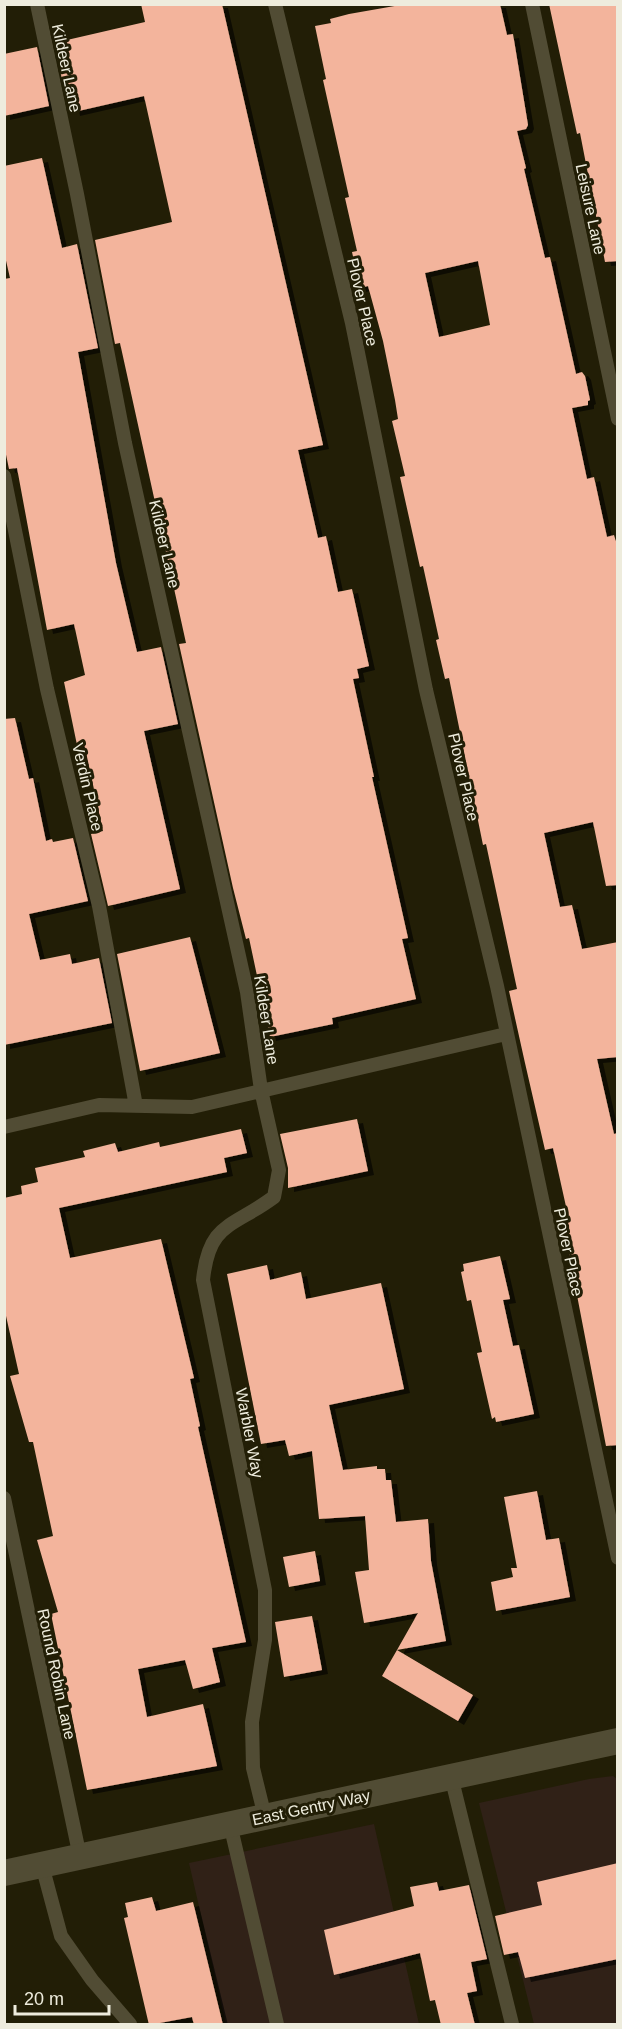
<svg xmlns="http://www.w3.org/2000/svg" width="622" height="2029" font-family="Helvetica,sans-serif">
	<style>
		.commercial { fill: #302117 }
		.building { fill: #f3b49c; fill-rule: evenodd; filter: url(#shadow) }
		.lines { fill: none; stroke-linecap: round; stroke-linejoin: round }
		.service { stroke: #514c34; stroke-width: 14 }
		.minor { stroke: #514c34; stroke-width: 26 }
		.labels { text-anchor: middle; stroke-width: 6; stroke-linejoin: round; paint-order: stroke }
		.street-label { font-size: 16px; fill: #eeecdd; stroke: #221e06 }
	</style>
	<defs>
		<filter id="shadow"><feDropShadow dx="6" dy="4" stdDeviation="0" flood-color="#0009"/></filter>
	</defs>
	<rect width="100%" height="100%" fill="#221e06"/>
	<path class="commercial" d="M613,1776L617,1779V2023L534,2024L479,1803L589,1779Z
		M374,1824L419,2024H226L189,1863Z"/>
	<path class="building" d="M141,4H222L323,445L298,450L318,538L326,536L338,592L352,589L369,666L357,669L359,678L353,679L374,777H372L408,938L402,939L416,999L332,1018L333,1024L270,1037L249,938L246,939L233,888L179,644L186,643L120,343L115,344L95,240L172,222L144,96L74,112L72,101L67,102L54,43L145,22Z
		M406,4H500L507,35L513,34L528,125L526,129L517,131L526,168L524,169L545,258L550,257L576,374L582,372L585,376L590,400L588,401V405L572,408L587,479L594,477L607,537L614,535L618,548V885L606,886L593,822L544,833L560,907L572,905L582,949L618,942V1057L597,1059L614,1134L618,1133V1445L606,1446L561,1212L567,1211L553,1148L545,1150L525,1063L509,991L517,989L486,844L483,845L449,678L445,679L436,640L439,639L423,566L420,567L400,477L405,476L392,421L398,419L395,400L383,341L368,286L360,288L352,252L357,251L345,198L349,197L323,80L326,79L315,26L331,23L330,19L349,14ZM478,261L490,325L439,337L425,273Z
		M549,4H618V261L605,262L580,133L577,134Z
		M37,47L49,106L4,116V54Z
		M42,158L62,248L77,244L98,348L78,352L116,563L137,652L161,647L178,724L144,731L180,889L108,906L91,834L103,831L84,743L77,745L64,682L85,675L74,624L47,630L17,468L9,469L4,445V279L10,278L4,252V166Z
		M15,718L29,779L33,778L46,841L52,839L53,842L73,838L88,901L29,914L40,960L70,954L72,964L99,958L112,1023L4,1045V719Z
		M190,937L220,1053L140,1071L117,954Z
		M357,1119L368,1171L288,1188V1168L280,1134Z
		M241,1129L247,1153L224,1158L227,1172L59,1208L70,1258L161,1239L194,1378L190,1379L200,1426L198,1427L246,1642L212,1648L220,1682L193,1689L185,1660L138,1669L147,1717L203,1704L217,1766L87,1790L51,1614L58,1612L37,1540L53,1536L33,1442H29L10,1376L19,1374L4,1307V1198L22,1194L21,1186L38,1182L35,1168L85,1157L83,1151L115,1143L118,1152L159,1142L160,1147Z
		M500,1256L510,1299L503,1300L513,1346L519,1345L534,1414L496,1422L495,1417L492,1419L477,1353L482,1352L471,1300L467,1301L461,1272L464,1271L463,1264Z
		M267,1265L270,1280L301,1272L306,1299L381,1283L404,1389L329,1405L343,1470L377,1466V1469H385L386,1480H391L396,1522L428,1519L431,1561L446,1641L397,1650L418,1613L364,1623L355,1572L369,1570L365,1516L319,1519L312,1451L289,1456L285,1440L261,1444L227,1274Z
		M537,1491L546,1540L559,1538L570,1597L496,1611L491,1582L513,1577L511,1568H517L504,1497Z
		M315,1551L320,1581L289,1587L283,1557Z
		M312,1616L322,1670L284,1677L275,1622Z
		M397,1650L473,1695L458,1721L382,1676Z
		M618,1863V1959L525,1978L518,1952L504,1955L495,1916L542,1905L537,1882Z
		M437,1882L439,1891L469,1885L487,1959L471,1962L477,1991L467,1993L475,2025H441L435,2000L430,2001L420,1953L334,1975L324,1930L414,1906L410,1887Z
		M152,1897L156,1911L193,1902L223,2025H194L192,2017L149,2025L124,1918L128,1917L125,1903Z"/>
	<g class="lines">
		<path class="service" d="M37,4L77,194L125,443L247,992L261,1090L279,1170L274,1197C232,1228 209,1222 203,1280L265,1590V1640L252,1722L253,1768L265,1817
			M275,4L352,323L426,690L497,986L618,1558
			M532,4L618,419
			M4,476L47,689L99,906L136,1106
			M4,1127L99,1105L192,1107L506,1034
			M4,1498L80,1857
			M451,1776L512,2024
			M230,1824L277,2024
			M42,1865L61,1936L92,1980L130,2024"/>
		<path class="minor" d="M4,1873L618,1741"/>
	</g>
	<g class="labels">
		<g class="street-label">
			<text transform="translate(67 68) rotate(78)" y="6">Kildeer Lane</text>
			<text transform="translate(591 209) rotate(78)" y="6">Leisure Lane</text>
			<text transform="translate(363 302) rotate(77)" y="6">Plover Place</text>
			<text transform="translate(165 544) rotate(77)" y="6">Kildeer Lane</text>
			<text transform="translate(464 777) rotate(77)" y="6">Plover Place</text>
			<text transform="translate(88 787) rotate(77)" y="6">Verdin Place</text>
			<text transform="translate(267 1020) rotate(81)" y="6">Kildeer Lane</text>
			<text transform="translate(569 1252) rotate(78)" y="6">Plover Place</text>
			<text transform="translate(250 1433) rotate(79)" y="6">Warbler Way</text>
			<text transform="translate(57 1674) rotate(78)" y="6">Round Robin Lane</text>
			<text transform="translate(311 1807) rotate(-12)" y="6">East Gentry Way</text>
		</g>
	</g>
	<rect width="622" height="2029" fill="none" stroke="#eeecdd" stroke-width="12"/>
	<path d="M15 2005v9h94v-9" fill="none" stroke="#eeecdd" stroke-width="3"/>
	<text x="24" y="2005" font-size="18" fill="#eeecdd" stroke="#221e06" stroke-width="4.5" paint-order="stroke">20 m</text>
</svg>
